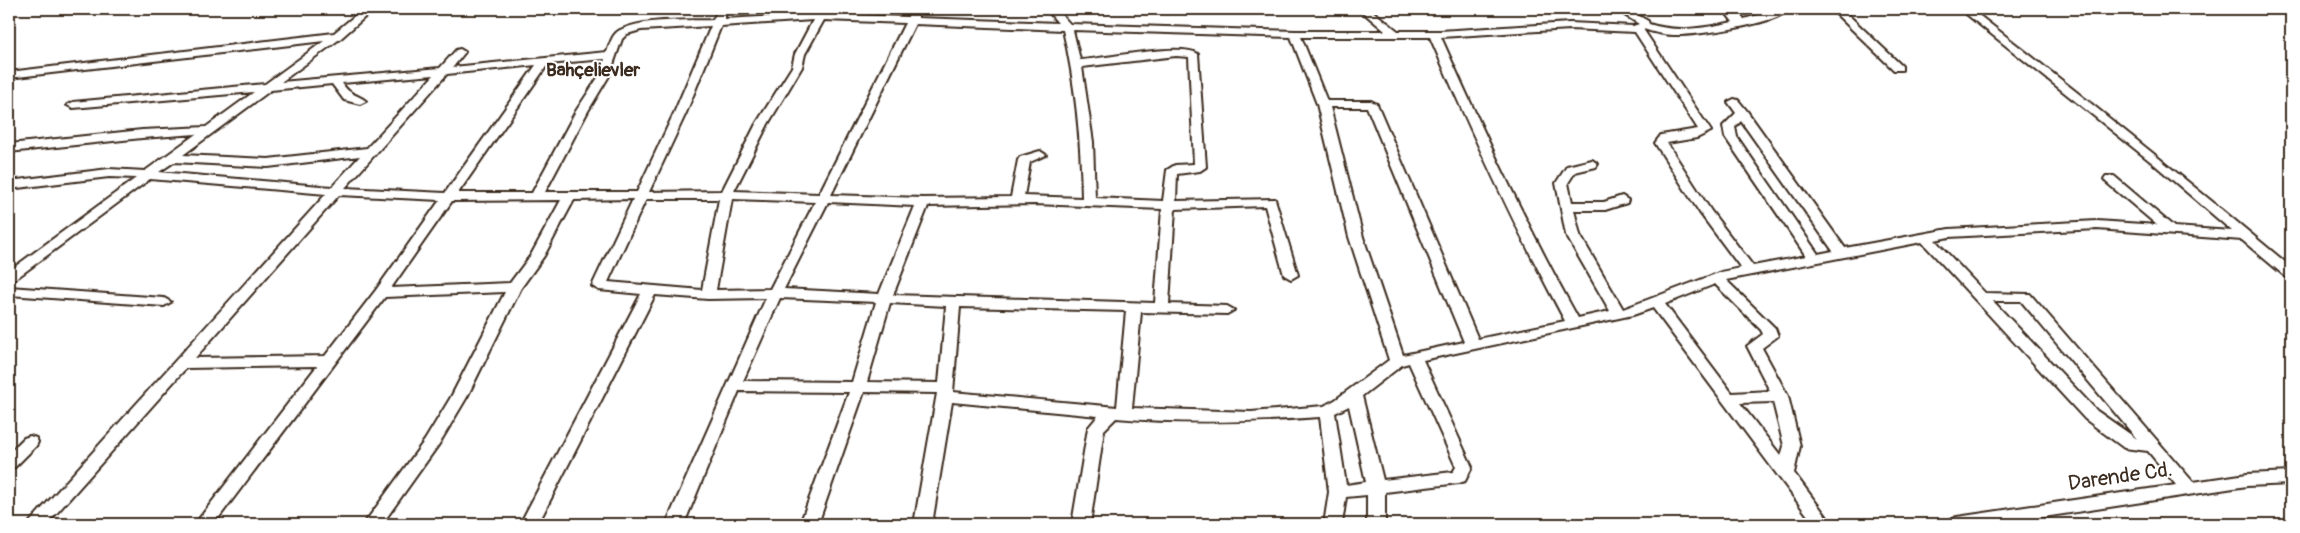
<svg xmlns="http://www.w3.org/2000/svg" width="2300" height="533" font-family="Pangolin,sans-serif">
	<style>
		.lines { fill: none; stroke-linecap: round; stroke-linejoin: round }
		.minor-casing { stroke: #3b2a1e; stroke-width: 4 }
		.minor { fill: #fff; fill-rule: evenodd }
		.labels { text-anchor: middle; stroke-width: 4; stroke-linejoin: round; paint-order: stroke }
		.far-district-label { font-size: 19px; font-weight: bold; fill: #3b2a1e; stroke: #fff }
		.near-street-label { font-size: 21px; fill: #3b2a1e; stroke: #fff }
	</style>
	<rect width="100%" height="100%" fill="#fff"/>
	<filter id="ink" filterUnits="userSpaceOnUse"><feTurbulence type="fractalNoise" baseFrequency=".02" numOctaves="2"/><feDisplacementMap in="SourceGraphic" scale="10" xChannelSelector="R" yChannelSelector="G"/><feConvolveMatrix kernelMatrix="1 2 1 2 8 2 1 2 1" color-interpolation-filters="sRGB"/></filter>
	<g filter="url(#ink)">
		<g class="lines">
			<defs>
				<path id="minor" d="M363,9H374L341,38L281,82L440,68L456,50L460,49L465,52L453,67L607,52C610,44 612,34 620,30C644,18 687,21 713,20L718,9H728L724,19L817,14L823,9L827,10V14L908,17V9H918V18L1058,23L1046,9H1056L1070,24L1295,31H1385L1359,9H1370L1398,31H1440L1570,23L1633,26L1639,24L1615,9H1627L1648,21L1649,24C1676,33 1706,28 1733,22L1723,9H1734L1744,19L1779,9H1789C1779,24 1694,36 1674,35C1663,35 1653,32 1643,29L1711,131L1697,138L1667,143L1711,211L1753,266L1806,256L1725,137L1723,126L1736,113L1728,102L1734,99L1738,100L1747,111L1845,248L1949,229L2097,221L2157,225L2106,182L2104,179L2106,176H2114L2174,227L2232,231L2155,165L1960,9H1971C2079,93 2186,179 2291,267V278L2286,277L2242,240L2097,229L1949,237L1935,240L1985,293L2030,294L2193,482L2247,474L2291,472V484L2247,486L1998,524H1948L1951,519L1957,517L2176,485L2148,451L2124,448L2085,419L1922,242L1726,280L1775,328L1778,336L1762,348L1788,396L1800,446L1794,473L1832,524H1814L1653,308L1633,315L1423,360L1472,467L1465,481L1459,483L1385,492V524H1367V495L1346,497L1342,524H1324L1329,492L1320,417C1252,422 1184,424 1116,418L1104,430L1090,524H1072L1088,428L1098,416L952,402L932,524H914L937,393L864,392L818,524H800L849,392L739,391L684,524H666L766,298L708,299L655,295L538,524H520L641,294L599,290L592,286L633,199L574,200L544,256L521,288L467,397L439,444L382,524H364L425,440L451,397L505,292L385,297L214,524H195L317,366L186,368L47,524H28L326,194L150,179L14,280L9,281V271L136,178L109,177L9,189V181L109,169L145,171L196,134L142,138L9,152V144L142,130L206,127L254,92L73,108L67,105L73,102L265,84L324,41L9,78V72L334,33ZM813,20L795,54L792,67L756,124L722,191L649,192L686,113L721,26ZM824,20L905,23L819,194L734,191L768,124L802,67L805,54ZM915,24L1063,30C1076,85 1081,141 1082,198L1024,196L1030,162L1046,155L1040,151L1020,157L1018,160L1011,197L923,198L831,195ZM711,26L674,113L637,192H545L588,111L609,76L622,39L627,34L641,30ZM1570,29L1635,32L1698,129L1661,135L1655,143L1700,213L1741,268L1721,272L1623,309L1580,235L1574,210H1605L1627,203L1628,200L1622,196L1604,202H1572L1568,183L1575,172L1596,167L1598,164L1592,160L1567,166L1556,183L1566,235L1610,311L1578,318C1527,227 1484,133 1441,37ZM1073,30L1291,37L1317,104L1349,237L1389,360L1335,400L1324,406L1251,412L1132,408L1141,312L1227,314L1234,310L1227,306L1169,304L1175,209L1265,206L1284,275L1291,279L1298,275L1275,199L1176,201L1177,174L1200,171L1206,167L1198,54C1182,42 1104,59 1080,60ZM1301,37H1430C1472,134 1515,228 1565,321L1478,339L1377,104L1371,101H1327ZM1176,56L1189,57L1194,164L1175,165L1167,170L1163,201L1095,198L1093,142L1082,67ZM605,59L599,76L576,111L532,193H458L548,64ZM536,65L445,193L345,188L447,74ZM434,75L367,148L268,159L183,155L271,90L332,84L344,100L360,104L366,101C357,94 349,95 342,83ZM1330,107H1367L1464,342L1403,355L1363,237ZM1741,121L1833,251L1818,254L1737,137L1735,127ZM360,156L332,187L159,172L174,162L268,167ZM339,195L440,200L376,290L325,356L195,358ZM646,199H719L702,290L608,282ZM732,199L815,202L770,289L716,290ZM561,200L531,255L510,283L391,288L452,201ZM828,202L915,206L879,294L784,289ZM1034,204L1162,209L1155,303L893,295L928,206ZM1715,284L1761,330L1763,334L1747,346L1770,391L1732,393L1665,304ZM780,298L876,302L852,382L743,381ZM1993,301H2021L2137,439L2097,411ZM890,303L946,306L939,383L867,382ZM960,307L1126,311L1117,407L953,392ZM1409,363L1456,467L1453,472L1383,480L1362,396L1402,365ZM1773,402L1784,446L1781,456L1740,403ZM1349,406L1366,482L1346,485L1335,413Z
					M1831,9H1842L1902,66V70H1894Z
					M9,287L164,298L171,302L164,306L9,295Z
					M30,436L36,438L38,442L36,446L15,467L9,469V453L24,438Z"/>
			</defs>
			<use href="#minor" class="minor-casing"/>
			<use href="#minor" class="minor"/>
		</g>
	</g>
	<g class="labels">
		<g class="far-district-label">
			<text x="593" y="76">Bahçelievler</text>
		</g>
		<g class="near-street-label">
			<text transform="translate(2120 476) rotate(-8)" y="7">Darende Cd.</text>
		</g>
	</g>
	<rect width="2300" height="533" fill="none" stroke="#fff" stroke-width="30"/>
	<rect x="15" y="15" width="2270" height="503" fill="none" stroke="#3b2a1e" stroke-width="2" filter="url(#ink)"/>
</svg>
